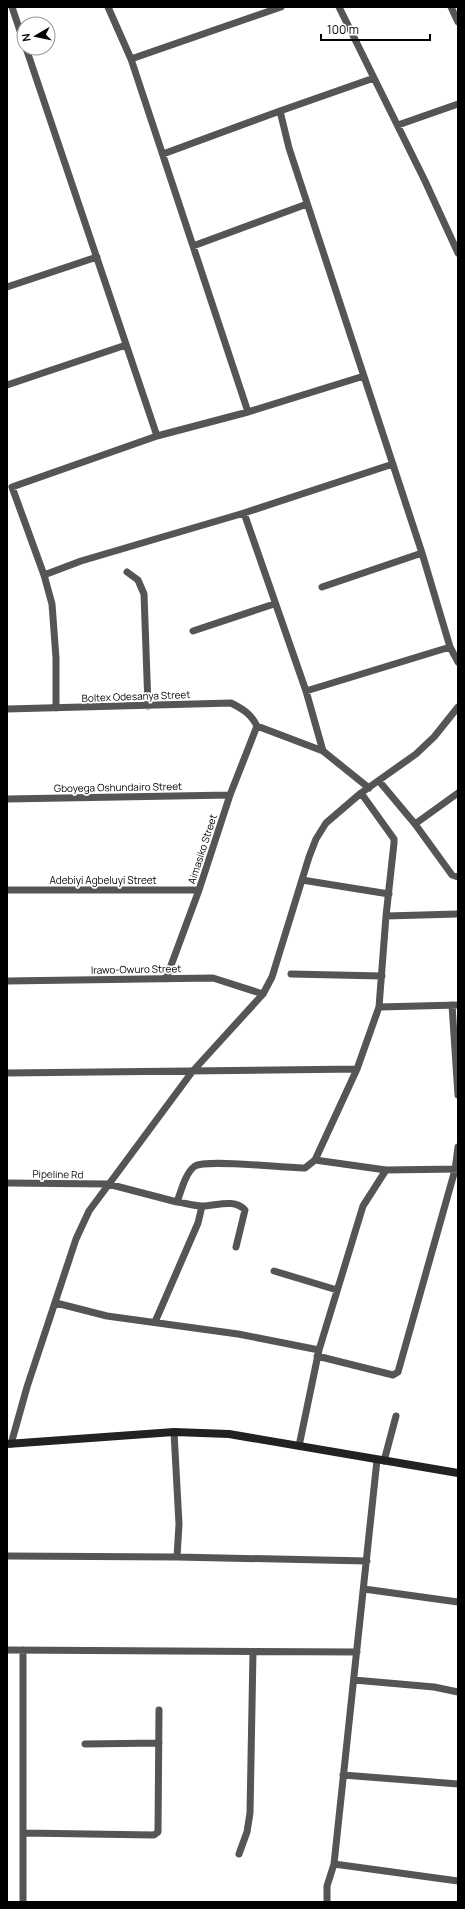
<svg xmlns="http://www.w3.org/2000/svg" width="465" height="1909" font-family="Manrope,sans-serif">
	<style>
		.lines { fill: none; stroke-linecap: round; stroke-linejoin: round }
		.street { stroke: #555; stroke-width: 7 }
		.secondary { stroke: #222; stroke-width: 8 }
		.labels { text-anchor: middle; stroke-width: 3.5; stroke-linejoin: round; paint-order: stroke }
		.street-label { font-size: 10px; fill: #000; stroke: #fff }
	</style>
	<rect width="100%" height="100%" fill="#fff"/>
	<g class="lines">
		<path class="street" d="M12,7L24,43
			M108,7L131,59
			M339,7L374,78
			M451,7L458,22
			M26,48L157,436L248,412L131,59L281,7
			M398,125L458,104
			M163,154L280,111
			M193,246L307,204
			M458,253L425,181L374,78L280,111L289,148L422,553L450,647L458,662
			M7,287L97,257
			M7,385L126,345
			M248,412L364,376
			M157,436L12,487L44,575L81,561L244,513L393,464
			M244,513L306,691L323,751L369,788
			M127,572L138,580L144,594L148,706
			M44,575L52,604L56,658V708
			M322,587L422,553
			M193,631L274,604
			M306,691L450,647
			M7,709L231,703C243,709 251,714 257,726
			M257,726L323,751
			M379,781L415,824L452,875L458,877
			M7,799L230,795
			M415,824L458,793
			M302,880L389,894
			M7,890H199
			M386,916L458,914
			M291,974L382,976
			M166,979L199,890L230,795L257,726
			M7,981L213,978L263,994
			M452,1005L458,1095
			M379,1007L458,1005
			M7,1073L357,1069
			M315,1160L357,1069L379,1007L386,916L394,843V839L361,793
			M7,1183L108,1184L177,1202C181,1192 185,1173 195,1166C207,1159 286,1168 305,1168L315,1160L386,1170L458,1169
			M177,1202C185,1203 194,1206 202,1206C216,1206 234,1198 245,1210L236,1247
			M274,1271L337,1290
			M56,1303L107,1316L238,1334L319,1350
			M155,1322L198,1223L202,1206
			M317,1356L393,1375L398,1372L455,1170L458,1147
			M174,1432L179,1524L177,1557
			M11,1444L27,1387L76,1239L89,1211L192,1072L263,994L272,977L309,857L316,839L326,823L361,793L416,754L434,737L458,707
			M299,1446L319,1350L363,1206L386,1170
			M384,1461L396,1416
			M7,1556L177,1557L367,1561
			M364,1589L458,1602
			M7,1650L357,1652
			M354,1680L434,1687L458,1692
			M85,1744L159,1743
			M343,1775L458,1784
			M23,1833L154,1835L158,1832L159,1710
			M239,1854L247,1832L250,1813L253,1652
			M334,1864L458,1881
			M23,1902V1650
			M327,1902V1886L334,1864L377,1460"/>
		<path class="secondary" d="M7,1444L174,1432L229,1434L458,1473"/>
	</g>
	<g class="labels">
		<g class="street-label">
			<text transform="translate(136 696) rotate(-2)" y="4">Boltex Odesanya Street</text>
			<text transform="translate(118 787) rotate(-1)" y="4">Gboyega Oshundairo Street</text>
			<text transform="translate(202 849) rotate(-72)" y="4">Aimasiko Street</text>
			<text x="103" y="884">Adebiyi Agbeluyi Street</text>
			<text transform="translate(136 969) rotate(-1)" y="4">Irawo-Owuro Street</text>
			<text transform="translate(58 1174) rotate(1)" y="4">Pipeline Rd</text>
		</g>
	</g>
	<rect width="465" height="1909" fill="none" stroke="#000000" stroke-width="16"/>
	<g transform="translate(36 36) rotate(261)"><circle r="19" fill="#ffffff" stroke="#999999"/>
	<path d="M0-3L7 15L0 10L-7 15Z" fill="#000000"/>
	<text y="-6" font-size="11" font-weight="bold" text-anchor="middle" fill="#000000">N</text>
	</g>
	<path d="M321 34v6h109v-6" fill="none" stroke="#000000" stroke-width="2"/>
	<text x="327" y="34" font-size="12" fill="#000000" stroke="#ffffff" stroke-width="3" paint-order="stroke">100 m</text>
</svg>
